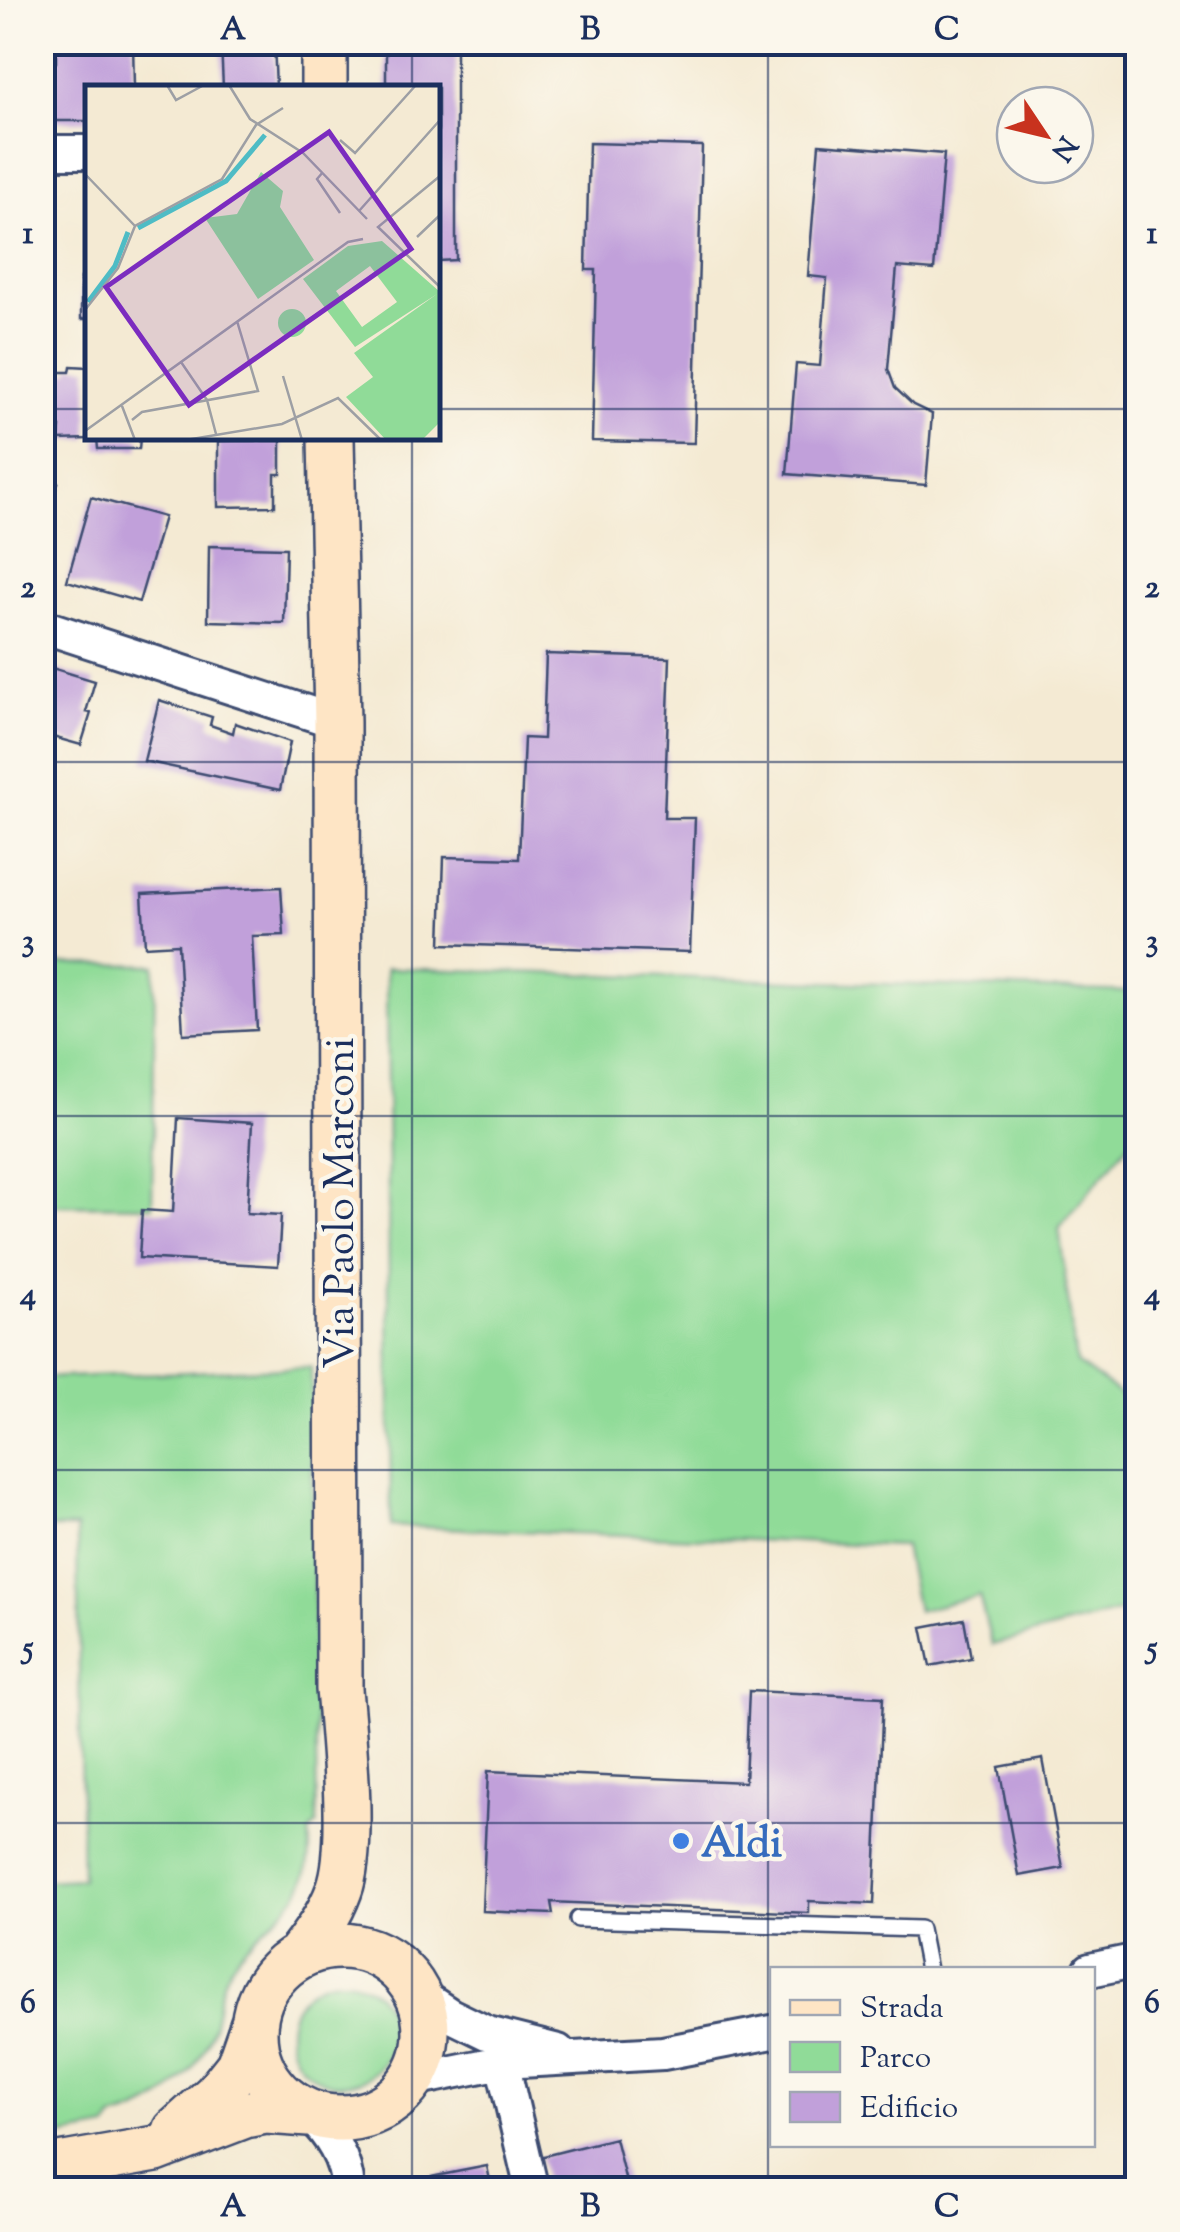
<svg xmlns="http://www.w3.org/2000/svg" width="1180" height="2232" font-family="'Sorts Mill Goudy',serif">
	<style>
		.green { fill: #90db98; stroke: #56857b; stroke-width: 2.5 }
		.building { fill: #c1a0da }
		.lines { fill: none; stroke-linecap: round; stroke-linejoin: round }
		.lane-casing { stroke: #3c4b70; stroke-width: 20 }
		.street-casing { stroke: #3c4b70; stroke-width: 38 }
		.secondary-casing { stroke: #3c4b70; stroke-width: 50 }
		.lane { stroke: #fff; stroke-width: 15 }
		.street { stroke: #fff; stroke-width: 32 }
		.secondary { stroke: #fee5c5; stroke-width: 45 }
		.grid { fill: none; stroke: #1b2f5e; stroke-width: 2.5; stroke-opacity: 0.55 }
		.shop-dot { fill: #3f7fe0; stroke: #fbf7ec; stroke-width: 4 }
		.labels { text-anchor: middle; stroke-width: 9; stroke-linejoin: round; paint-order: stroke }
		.street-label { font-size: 42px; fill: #1b2f5e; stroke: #fbf7ec }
		.shop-label { font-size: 42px; font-weight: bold; fill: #366cbe; stroke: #fbf7ec; text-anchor: start }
		.inset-river { fill: none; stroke: #4ebcc5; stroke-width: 5 }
		.inset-road { fill: none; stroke: #9d9fa4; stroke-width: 2.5 }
		.view { fill: #7b2cbf; fill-opacity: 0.15; stroke: #7b2cbf; stroke-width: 5 }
		.inset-edge { fill: none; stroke: #1b2f5e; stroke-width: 5 }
		.neatline { fill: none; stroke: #1b2f5e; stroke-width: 4 }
		.grid-label { font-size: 32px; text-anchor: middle; font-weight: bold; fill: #1b2f5e }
	</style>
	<rect width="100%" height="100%" fill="#fbf7ec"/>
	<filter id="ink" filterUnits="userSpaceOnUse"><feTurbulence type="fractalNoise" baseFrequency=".01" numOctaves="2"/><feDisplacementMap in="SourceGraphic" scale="20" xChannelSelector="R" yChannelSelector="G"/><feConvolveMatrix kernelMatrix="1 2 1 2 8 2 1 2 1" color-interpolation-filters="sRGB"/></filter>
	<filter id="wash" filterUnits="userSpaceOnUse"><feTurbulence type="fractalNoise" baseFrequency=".0048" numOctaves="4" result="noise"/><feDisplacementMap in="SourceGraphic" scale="40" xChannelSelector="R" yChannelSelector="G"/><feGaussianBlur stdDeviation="2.25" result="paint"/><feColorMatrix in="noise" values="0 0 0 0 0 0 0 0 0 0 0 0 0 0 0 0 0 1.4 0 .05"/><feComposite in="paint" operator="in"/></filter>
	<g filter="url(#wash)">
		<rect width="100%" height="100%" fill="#f4ead3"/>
		<path class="green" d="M43,964L155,965L152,1206L43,1205Z
			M386,968L1137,992V1133L1059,1228L1076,1363L1137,1406V1607L992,1645L979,1595L917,1611L904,1546L391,1526Z
			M311,1367L317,1824L309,1833C318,1912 258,1916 227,1972C219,1988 218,2006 214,2023C201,2073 162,2107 113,2119L108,2128L43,2140V1881L82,1879L77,1528H43V1378Z
			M289 2032a52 52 0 1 1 104 0a52 52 0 1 1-104 0Z"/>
		<g id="blocks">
			<path class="building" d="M56,42H133L134,88H88V121H44L43,63L56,62Z
				M221,42H274L276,88H223Z
				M386,42H456V260L438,261V88H386Z
				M589,143L702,146L694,443L592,441L596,270H586Z
				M819,144L944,154L934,270L897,267L888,369L895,388L913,405L932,414L926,485L787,474L796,364L820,366L827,278L808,276Z
				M81,278H88V319H81Z
				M71,366L88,367V439L59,440L60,427L42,426V377L45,372H70Z
				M97,438H140L139,449H98Z
				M281,440V474H275V506L218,507V441Z
				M42,478L58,483L43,524L42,523Z
				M91,497L164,517L139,602L67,581Z
				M209,546L286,548L284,623L208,621Z
				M546,654L670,658L664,818H695L690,952L441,944L444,857L519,859L524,738L543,739Z
				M42,665L95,681L86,712L91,713L81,745L42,734Z
				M159,700L212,717L210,725L233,733L235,723L290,742L280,790L144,761Z
				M281,887L284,935L252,936L257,1030L183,1034L178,944L145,946L142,894Z
				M178,1118L252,1123L247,1213L281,1215L278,1266L139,1258L142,1210L173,1212Z
				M964,1619L971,1658L930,1666L922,1627Z
				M749,1691L883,1697L874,1904L809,1901V1913L551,1902L553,1914L482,1911L488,1771L745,1782Z
				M1043,1759L1063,1868L1019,1876L999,1767Z
				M615,2138L628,2190H548L540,2157Z
				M487,2166L492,2190H396L395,2184Z"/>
		</g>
	</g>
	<g filter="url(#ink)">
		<use href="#blocks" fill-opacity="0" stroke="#3c4b70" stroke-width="2.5"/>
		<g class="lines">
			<defs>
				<path id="lane" d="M578,1919L920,1929L928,1970"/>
				<path id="street" d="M42,152H88
					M42,626L337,722
					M1090,1970L1138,1960
					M420,1995L450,2015L487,2033L558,2051
					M502,2062L532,2190
					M413,2080L502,2062L663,2053L772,2032
					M309,2114C330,2135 346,2158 348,2190"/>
				<path id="secondary" d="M324,42V88
					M254 2032a86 86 0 1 1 172 0a86 86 0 1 1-172 0Z
					M299,1956C315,1935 330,1915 339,1890C355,1847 343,1737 339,1689L337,722L331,438
					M176,2131L216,2095L239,2066L255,2020
					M42,2169L156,2149L245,2115L266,2111L309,2114"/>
			</defs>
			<use href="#lane" class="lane-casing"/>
			<use href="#street" class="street-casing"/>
			<use href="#secondary" class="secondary-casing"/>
			<use href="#lane" class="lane"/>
			<use href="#street" class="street"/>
			<use href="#secondary" class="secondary"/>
		</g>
	</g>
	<path class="grid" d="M412,42V88M768,42V2190M42,409H88M438,409H1138M412,438V2190M42,762H1138M42,1116H1138M42,1470H1138M42,1823H1138"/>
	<circle class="shop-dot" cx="681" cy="1841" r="10"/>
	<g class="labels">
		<g class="street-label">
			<text transform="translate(338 1203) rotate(-90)" y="15">Via Paolo Marconi</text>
		</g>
		<g class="shop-label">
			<text x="701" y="1856">Aldi</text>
		</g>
	</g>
	<g transform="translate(85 85)">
		<rect width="355" height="355" fill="#f4ead3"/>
		<path d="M176,87L198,106L195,122L229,175L173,214L120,133L152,129ZM297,156L355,207V337L337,355H301L261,312L288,292L269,268L352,209L270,262L218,194L263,161ZM285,181L312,217L277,242L251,206ZM193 238a14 14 0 1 1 28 0a14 14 0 1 1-28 0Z" fill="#90db98" fill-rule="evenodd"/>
		<path class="inset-river" d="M53,143L141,96L180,50M3,217L30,181L43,147"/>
		<path class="inset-road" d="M82,0L91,15L119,0M144,0L165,34L218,68L282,134M255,55L270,68L331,0M238,87L232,94L255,128M0,89L50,141M355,91L293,142L355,202M274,126L355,35M332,152L355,130M0,225L33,183L50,141L137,94L171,40L198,23M96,277L122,315L131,349M198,291L217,355M37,321L50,355M47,335L57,327L173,306L152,236M0,346L263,157L278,154M101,355L197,339L253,313L296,355"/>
		<path class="view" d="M244,47L326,164L104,320L21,202Z"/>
		<rect width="355" height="355" class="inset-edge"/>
	</g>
	<rect width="1180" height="2232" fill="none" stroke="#fbf7ec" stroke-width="110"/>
	<rect x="770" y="1967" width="325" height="180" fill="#fbf7ec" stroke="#a1a7b3" stroke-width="2.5"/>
	<rect x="790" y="2000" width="50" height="15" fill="#fee5c5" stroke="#a1a7b3" stroke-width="2.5"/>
	<text x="860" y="2017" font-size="30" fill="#1b2f5e">Strada</text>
	<rect x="790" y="2042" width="50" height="30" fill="#90db98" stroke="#a1a7b3" stroke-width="2.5"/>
	<text x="860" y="2067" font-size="30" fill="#1b2f5e">Parco</text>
	<rect x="790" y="2092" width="50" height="30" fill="#c1a0da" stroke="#a1a7b3" stroke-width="2.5"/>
	<text x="860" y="2117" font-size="30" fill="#1b2f5e">Edificio</text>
	<g transform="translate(1045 135) rotate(125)"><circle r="48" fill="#fbf7ec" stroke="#a1a7b3" stroke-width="2.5"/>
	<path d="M0-8L18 38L0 25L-18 38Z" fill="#c8321e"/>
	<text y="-15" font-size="28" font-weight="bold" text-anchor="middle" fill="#1b2f5e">N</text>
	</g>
	<rect x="55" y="55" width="1070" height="2122" class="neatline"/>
	<g class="grid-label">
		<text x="233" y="39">A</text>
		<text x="590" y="39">B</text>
		<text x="947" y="39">C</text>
		<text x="28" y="243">1</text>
		<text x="1152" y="243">1</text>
		<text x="28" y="597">2</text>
		<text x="1152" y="597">2</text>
		<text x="28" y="951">3</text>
		<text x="1152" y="951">3</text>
		<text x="28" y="1304">4</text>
		<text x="1152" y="1304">4</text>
		<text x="28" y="1658">5</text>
		<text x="1152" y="1658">5</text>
		<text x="28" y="2012">6</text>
		<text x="1152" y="2012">6</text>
		<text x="233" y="2216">A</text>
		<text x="590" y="2216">B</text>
		<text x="947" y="2216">C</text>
	</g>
</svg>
